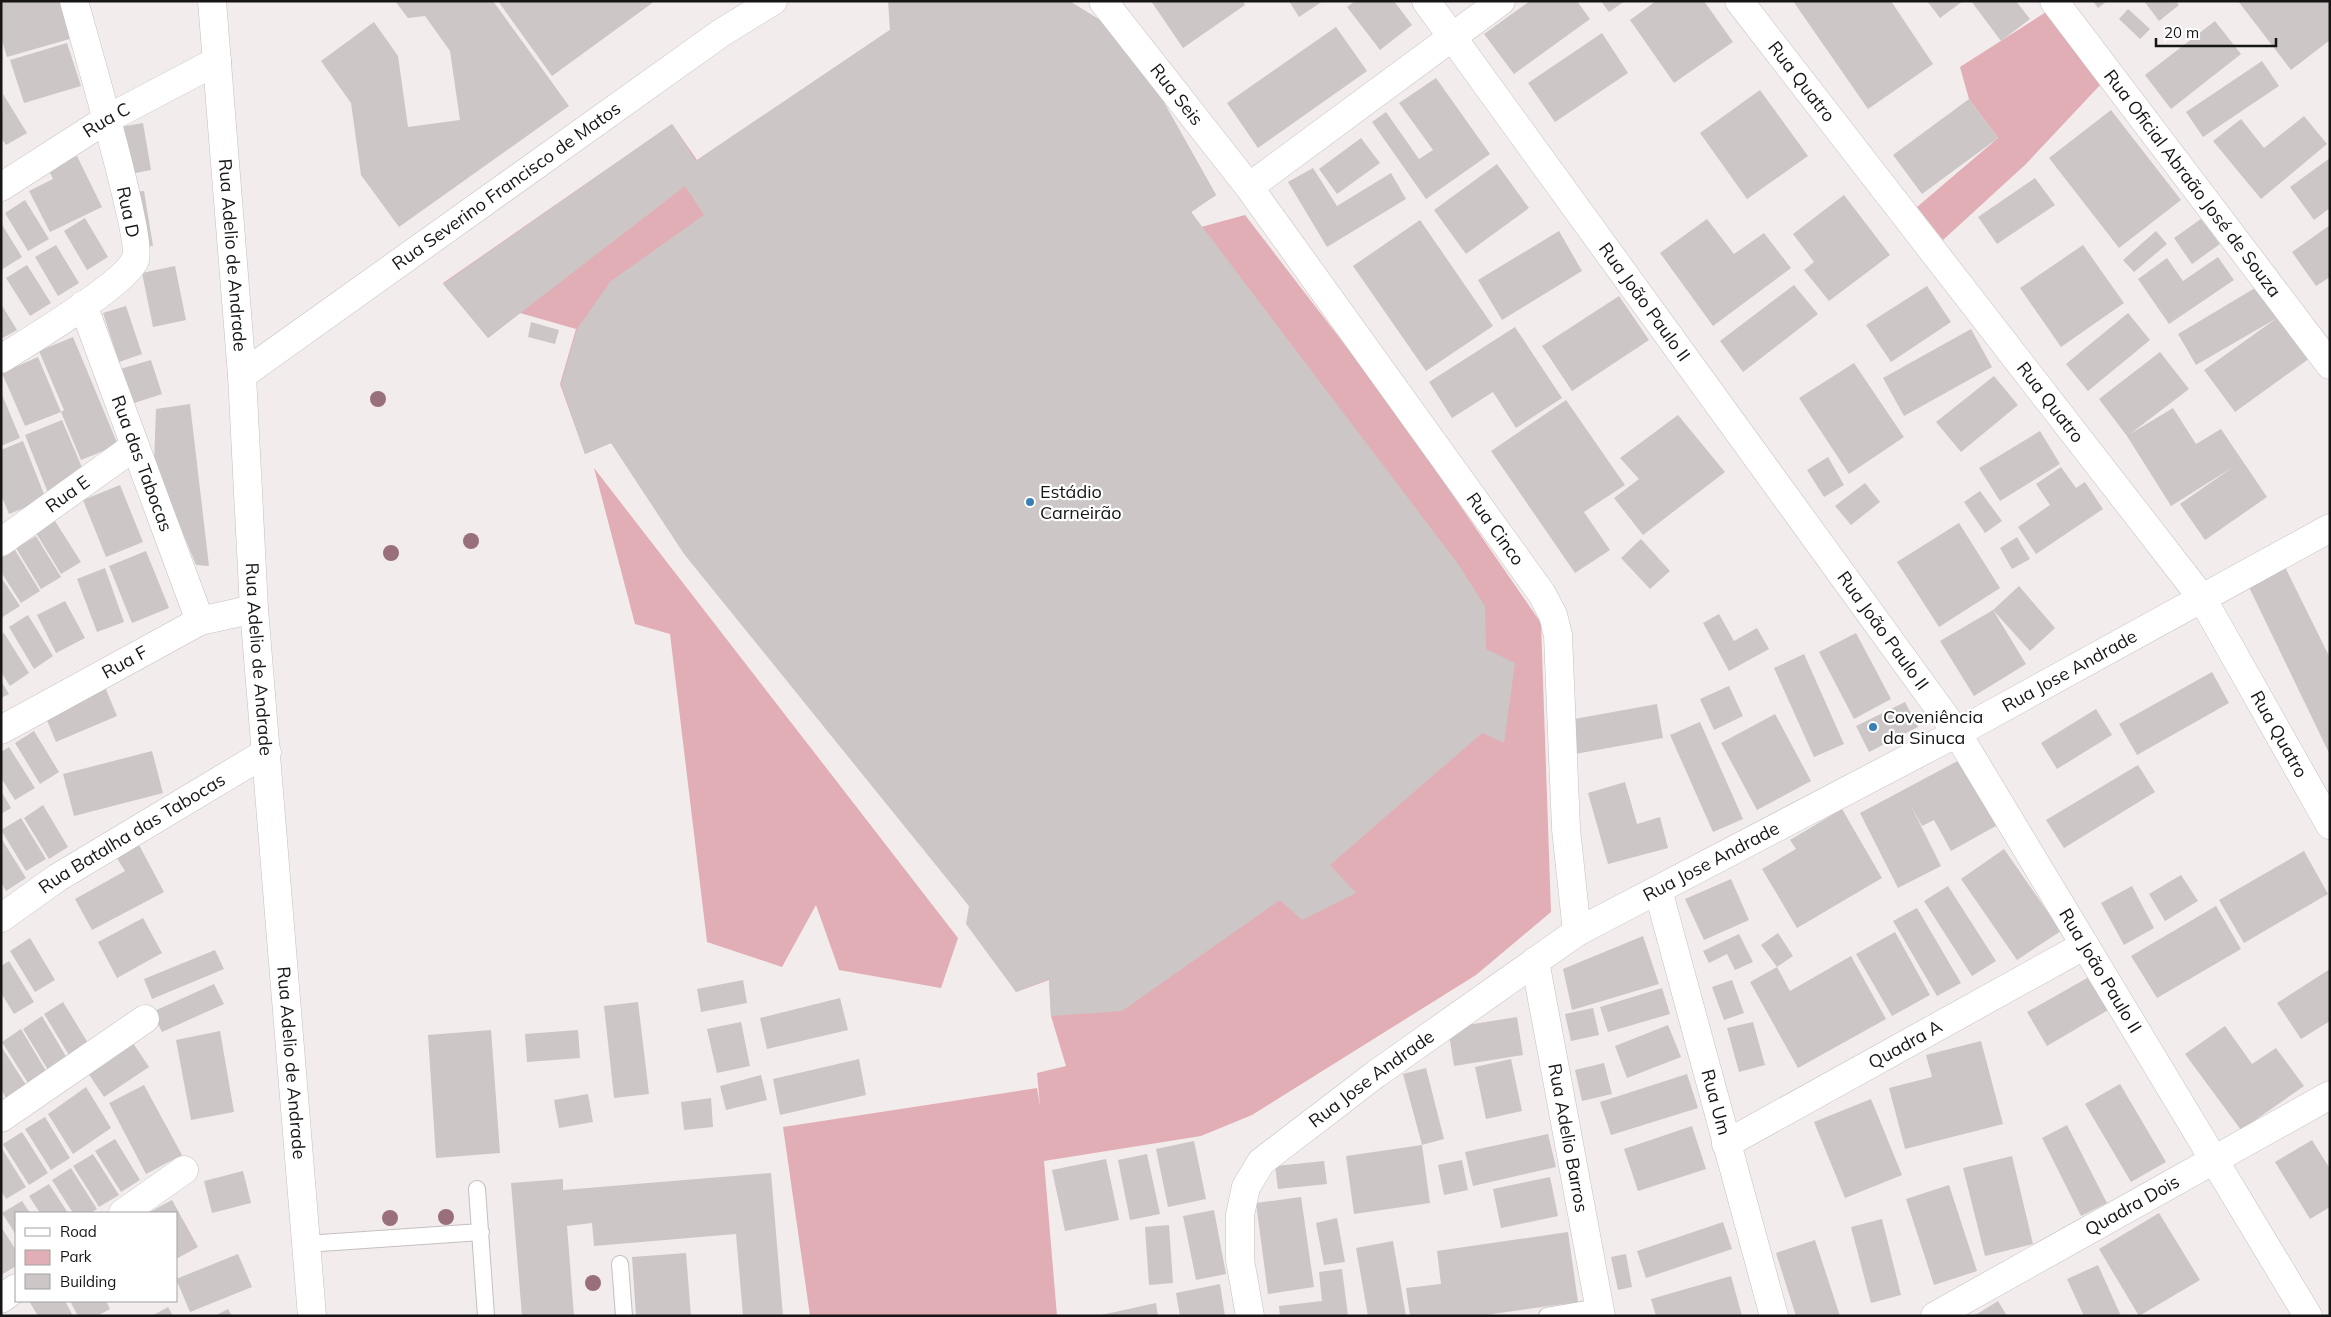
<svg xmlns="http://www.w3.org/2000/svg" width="2331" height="1317" font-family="Mulish,sans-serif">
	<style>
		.green { fill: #e2aeb5 }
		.building { fill: #ccc6c6 }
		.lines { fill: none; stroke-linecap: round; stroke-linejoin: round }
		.service-casing { stroke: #c6bfc0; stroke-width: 18 }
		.minor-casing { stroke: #c6bfc0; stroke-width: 29 }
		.primary-casing { stroke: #c6bfc0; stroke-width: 29 }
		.service { stroke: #fff; stroke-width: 16 }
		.minor { stroke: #fff; stroke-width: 28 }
		.primary { stroke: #fff; stroke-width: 28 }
		.tree { fill: #986f7b }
		.poi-dot { fill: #3880b4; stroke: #fff; stroke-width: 2 }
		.labels { text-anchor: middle; stroke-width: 4.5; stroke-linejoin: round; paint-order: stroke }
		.street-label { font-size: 18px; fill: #171515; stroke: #fff }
		.poi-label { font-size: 18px; fill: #171515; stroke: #fff; text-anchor: start }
	</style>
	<rect width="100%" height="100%" fill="#f2ecec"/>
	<path class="green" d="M1069,1L1113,28L1149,76L1216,195L1191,212L1201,227L1245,215L1388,401L1541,623L1551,912L1476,975L1252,1115L1201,1136L1044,1161L1057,1316H810L783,1127L1037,1088L1040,1106L1037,1073L1066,1066L1051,1016L1049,980L1016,992L969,906L611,443L585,454L560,384L576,329L520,313L488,338L443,283L672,124L697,160L890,30Z
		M2046,12L2103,82L2026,164L1943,240L1917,207L1998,138L1969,99L1960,67Z
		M594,468L958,938L941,988L839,970L816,905L782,967L707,942L670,634L635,624Z"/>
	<path class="building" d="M1,1H63L73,38L7,57L1,37Z
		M395,1H493L569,106L399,227L361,175L351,103L321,61L374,22L398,56L408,127L460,120L450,51L425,16L408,18Z
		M498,1H655L552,76Z
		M888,1H1069L1113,28L1149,76L1216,195L1191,212L1458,564L1485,606L1486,649L1515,663L1504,743L1482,733L1330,865L1356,893L1302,920L1280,900L1122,1011L1051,1016L1049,979L1016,992L966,924L969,906L684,554L611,443L585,454L561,384L577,329L611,281L704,215L685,186L488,338L443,284L672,124L696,161L890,30Z
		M1151,1H1243L1245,5L1183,48Z
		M1289,1H1323L1299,17Z
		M1355,1H1394L1412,25L1380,50L1347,7Z
		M1530,1H1577L1590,19L1514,74L1484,34Z
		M1601,1H1625L1609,12Z
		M1656,1H1704L1733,42L1674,83L1630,20Z
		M1793,1H1891L1933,64L1868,109Z
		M1927,1H1963L1940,18Z
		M1971,1H2016L2030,19L2001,41Z
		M2093,1H2107L2098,8Z
		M2144,1H2176L2179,5L2159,21Z
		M2238,1H2330V40L2291,70Z
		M2128,9L2150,29L2140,39L2119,19Z
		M2215,21L2241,54L2171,109L2145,75Z
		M1336,27L1367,71L1258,148L1227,103Z
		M1602,33L1628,73L1555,122L1528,83Z
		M67,43L81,86L24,103L10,60Z
		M2262,61L2279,86L2203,137L2186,112Z
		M1436,78L1490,154L1426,199L1372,122L1386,112L1419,159L1433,150L1399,103Z
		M1760,90L1808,156L1747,199L1700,133Z
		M3,94L27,133L6,145L1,138Z
		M1969,99L1998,138L1922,194L1893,155Z
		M2111,110L2181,200L2119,248L2049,158Z
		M2304,116L2327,144L2261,199L2213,141L2241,119L2264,148Z
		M143,123L151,170L125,175L113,128Z
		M1361,138L1380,163L1337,194L1319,169Z
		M77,156L102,207L50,232L29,191L53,179L48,169Z
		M2330,158V208L2314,220L2290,187Z
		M1497,164L1529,208L1466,254L1434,210Z
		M1313,168L1337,206L1391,173L1406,199L1327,247L1288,182Z
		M2035,178L2055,205L1997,244L1978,217Z
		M144,191L153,246L140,247L131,192Z
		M1844,195L1890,255L1829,301L1804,270L1814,262L1793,234Z
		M25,200L49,239L28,251L5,213Z
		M85,218L108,257L87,270L64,231Z
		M1707,219L1734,254L1764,233L1791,268L1713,326L1660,253Z
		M2201,219L2220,244L2192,264L2174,238Z
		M1420,220L1493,326L1426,371L1353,266Z
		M1,223L22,257L1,270Z
		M2330,225V277L2316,286L2292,252Z
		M1559,231L1582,271L1502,320L1478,280Z
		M2156,231L2167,244L2134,272L2123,260Z
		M56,245L79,283L58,296L35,257Z
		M2083,245L2124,303L2061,347L2020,288Z
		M2218,257L2234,280L2169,324L2138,279L2167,258L2183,281Z
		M27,265L51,303L30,316L6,278Z
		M175,266L186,320L153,327L142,273Z
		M1794,285L1818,314L1743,372L1720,341Z
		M2260,285L2310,358L2235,412L2204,370L2277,318L2196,365L2178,334Z
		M1927,286L1951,322L1891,362L1866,325Z
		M1619,296L1649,340L1572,391L1542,346Z
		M1,304L17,330L1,339Z
		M126,306L142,354L119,362L103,313Z
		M2128,313L2150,340L2088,391L2066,364Z
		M531,322L559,330L555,344L528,337Z
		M1515,327L1562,398L1516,428L1493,392L1452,418L1429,382Z
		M1971,329L1992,367L1904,416L1883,378Z
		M73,337L118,445L81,460L61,412L25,426L2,373L38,357L61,412L64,410L39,351Z
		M2160,352L2189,389L2130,434L2173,408L2196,444L2221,429L2267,497L2205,540L2180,504L2233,467L2171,506L2127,436L2099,399Z
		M151,360L162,394L131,404L120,369Z
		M1854,363L1904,437L1849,474L1799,398Z
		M1994,376L2018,405L1961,452L1936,422Z
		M1,392L20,438L1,446Z
		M1566,400L1625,485L1584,512L1610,550L1575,573L1491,451Z
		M190,404L209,566L196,565L154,463L156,409Z
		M1678,415L1725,472L1643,535L1614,498L1639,479L1620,458Z
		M62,420L86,477L48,493L25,435Z
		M2040,431L2060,464L2000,501L1979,468Z
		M23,441L46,499L9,514L1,495V450Z
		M1828,457L1844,485L1824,497L1807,470Z
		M2061,467L2076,488L2085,482L2103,509L2036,554L2018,527L2050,505L2036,484Z
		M1865,483L1880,502L1851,525L1835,506Z
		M120,485L143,542L106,557L83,500Z
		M1980,491L2002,521L1985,533L1964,502Z
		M55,521L81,562L61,574L36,533Z
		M1959,523L2000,588L1939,627L1897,562Z
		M36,536L61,577L41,589L16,548Z
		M2017,537L2030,559L2012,569L2000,548Z
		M1641,539L1670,571L1650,589L1621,558Z
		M15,550L40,591L21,603L1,572V558Z
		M146,551L169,608L132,623L109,566Z
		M2283,563L2330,658V755L2246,581Z
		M105,568L124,622L97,632L77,579Z
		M1,577L20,606L1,618Z
		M2019,586L2055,628L2030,651L1993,610L2026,664L1974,696L1940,641L1993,610Z
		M65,601L85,638L56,653L37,615Z
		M1719,614L1734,641L1757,628L1769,649L1729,671L1703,623Z
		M28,615L53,656L34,669L9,627Z
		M4,633L29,673L10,686L1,672V634Z
		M1856,633L1891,699L1854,719L1819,652Z
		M1804,654L1844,744L1814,757L1774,668Z
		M2212,672L2229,703L2137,755L2119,724Z
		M1,681L9,694L1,698Z
		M1729,686L1743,716L1714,730L1700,699Z
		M105,687L117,716L56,742L44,713Z
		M1905,702L1918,727L1869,752L1856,726Z
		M1657,704L1663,738L1575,754L1569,720Z
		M2096,709L2112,735L2057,769L2041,743Z
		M1775,714L1811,781L1757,810L1721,743Z
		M1700,722L1743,819L1713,832L1670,735Z
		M34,731L59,772L40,784L15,743Z
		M9,747L35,788L15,800L1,778V752Z
		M152,751L163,793L74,816L63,774Z
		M1965,757L2003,822L1951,851L1934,820L1922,826L1910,804L1941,866L1898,888L1860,813Z
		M2138,765L2155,792L2064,848L2046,820Z
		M1625,782L1637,824L1660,817L1668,848L1608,864L1588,793Z
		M1,791L11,808L1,814Z
		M43,805L68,847L49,859L24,818Z
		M1842,809L1882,878L1797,928L1762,869L1796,849L1790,840Z
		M21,818L46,859L26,871L1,830Z
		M1,838L26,878L6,891L1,882Z
		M139,845L164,892L92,930L75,899L125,871L116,857Z
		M2004,849L2061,931L2017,960L1961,879Z
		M2304,851L2328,894L2244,943L2219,900Z
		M2181,875L2198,901L2165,921L2149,894Z
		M1731,879L1749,920L1704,940L1685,899Z
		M1948,886L1996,961L1972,976L1924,901Z
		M2132,886L2154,928L2124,945L2101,903Z
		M2216,906L2241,949L2157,998L2131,956Z
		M1917,908L1961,983L1937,996L1893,921Z
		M143,918L162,953L117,978L98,942Z
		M1895,932L1930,995L1892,1016L1856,954Z
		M1778,933L1793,956L1777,967L1761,945Z
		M1739,934L1753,962L1735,970L1727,954L1709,963L1703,951Z
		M1643,936L1659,984L1572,1010L1563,969Z
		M30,938L55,980L35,992L10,951Z
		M215,950L224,969L152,999L144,979Z
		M1851,956L1886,1019L1798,1068L1750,982L1777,967L1790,991Z
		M9,961L34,1002L14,1014L1,993V966Z
		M2330,969V1021L2301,1039L2277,1003Z
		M2096,973L2115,1006L2047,1046L2027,1012Z
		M743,980L747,1003L701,1012L697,989Z
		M1732,980L1744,1013L1724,1020L1712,987Z
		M214,984L224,1004L162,1032L152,1012Z
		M1662,988L1670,1014L1608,1032L1600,1007Z
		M840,998L848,1030L767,1049L760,1018Z
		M63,1002L88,1043L69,1055L44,1014Z
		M638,1002L649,1094L614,1098L604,1006Z
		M1593,1008L1599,1035L1571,1041L1565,1014Z
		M42,1016L67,1058L48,1070L23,1029Z
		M1517,1017L1523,1055L1454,1066L1448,1028Z
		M741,1022L750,1066L717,1073L707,1029Z
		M1753,1022L1765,1065L1739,1072L1727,1028Z
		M1668,1025L1681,1057L1627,1078L1615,1046Z
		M2225,1026L2252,1064L2276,1048L2304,1086L2241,1130L2185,1054Z
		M21,1029L46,1071L28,1083L2,1042Z
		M491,1030L500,1153L436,1158L428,1035Z
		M578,1030L580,1058L527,1062L525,1034Z
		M220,1031L234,1112L191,1120L176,1040Z
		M131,1040L149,1067L104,1097L86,1070Z
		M1981,1041L2003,1124L1905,1149L1889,1088L1932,1077L1926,1055Z
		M1,1046L26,1085L6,1098L1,1089Z
		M859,1059L866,1095L780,1115L773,1079Z
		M1511,1059L1522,1111L1486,1119L1475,1067Z
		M1604,1063L1612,1094L1582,1101L1575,1070Z
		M1426,1068L1444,1139L1422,1145L1403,1074Z
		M1687,1074L1698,1108L1611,1135L1600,1102Z
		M761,1075L767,1100L726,1110L720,1086Z
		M2120,1084L2166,1162L2131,1182L2085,1104Z
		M144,1085L182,1155L146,1174L109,1103Z
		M86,1087L111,1128L73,1154L48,1114Z
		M588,1094L593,1122L559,1128L554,1100Z
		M711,1098L713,1127L684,1130L681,1102Z
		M1871,1099L1902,1175L1845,1198L1814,1122Z
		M45,1117L70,1158L51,1170L25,1129Z
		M2067,1125L2107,1203L2081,1216L2042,1138Z
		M1692,1126L1706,1169L1638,1191L1624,1149Z
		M22,1132L48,1173L29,1185L3,1144Z
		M1548,1134L1556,1167L1473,1186L1465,1152Z
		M115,1139L140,1180L121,1192L95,1151Z
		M2312,1140L2330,1169V1207L2310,1219L2275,1162Z
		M1194,1141L1206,1199L1168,1207L1156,1149Z
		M1422,1145L1430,1203L1354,1214L1346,1156Z
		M1,1147L26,1187L6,1199L1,1190Z
		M93,1154L119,1195L99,1207L73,1166Z
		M1147,1154L1160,1214L1130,1220L1118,1160Z
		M2012,1156L2033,1244L1985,1256L1963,1168Z
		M1106,1159L1119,1220L1065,1231L1052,1170Z
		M1462,1160L1468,1190L1444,1195L1438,1165Z
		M1324,1161L1327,1184L1278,1189L1275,1166Z
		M71,1168L97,1209L91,1213H73L52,1180Z
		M243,1171L251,1203L212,1213L204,1181Z
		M771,1173L783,1316H743L736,1234L594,1246L592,1223L567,1226L574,1316H522L511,1183L563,1179V1190Z
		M1550,1177L1558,1216L1501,1228L1493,1189Z
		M49,1184L68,1213H40L29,1196Z
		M1949,1185L1977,1271L1934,1285L1906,1199Z
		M1301,1197L1314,1287L1268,1294L1256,1203Z
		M172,1200L198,1247L176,1259V1213H148Z
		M22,1201L30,1213H16V1235L2,1213Z
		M1214,1210L1226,1274L1196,1280L1183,1216Z
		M2159,1213L2200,1280L2139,1316L2099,1249Z
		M1337,1218L1345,1262L1324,1265L1316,1223Z
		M1882,1219L1901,1295L1871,1303L1851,1227Z
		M1723,1222L1732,1249L1646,1278L1637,1251Z
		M1169,1225L1173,1283L1149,1285L1145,1227Z
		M1,1227L16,1250V1266L1,1275Z
		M1568,1232L1578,1302L1478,1316H1410L1406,1288L1441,1284L1437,1251Z
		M1815,1240L1840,1316H1796L1776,1253Z
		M1393,1241L1406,1316H1368L1356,1248Z
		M686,1253L691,1316H636L632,1257Z
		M238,1254L252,1287L190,1312L176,1279Z
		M1626,1254L1632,1287L1618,1290L1611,1257Z
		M2098,1265L2121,1316H2084L2067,1279Z
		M1342,1269L1348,1316H1280L1279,1306L1322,1301L1319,1272Z
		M1731,1276L1742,1316H1656L1651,1299Z
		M1220,1284L1225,1316H1180L1176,1293Z
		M29,1301H65L73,1316H38Z
		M70,1301H106L110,1309L97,1316H78Z
		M1998,1301L2007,1316H1974Z
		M1156,1303L1158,1316H1101V1315Z
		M168,1307L173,1316H152Z
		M228,1309L232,1316H215Z"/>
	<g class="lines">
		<defs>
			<path id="service" d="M477,1189L486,1316
				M306,1244L481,1232
				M620,1264L624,1316
				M1547,1316L1599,1307"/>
			<g id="minor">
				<path id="s1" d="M1103,1L1249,187L1542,594L1553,615L1558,635L1566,829L1577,932"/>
				<path id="s2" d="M1426,1L1957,733L2308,1316"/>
				<path id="s3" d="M1739,1L2202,598L2330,825"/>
				<path id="s4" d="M2054,1L2330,365"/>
				<path id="s5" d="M1,187L107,119L217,61"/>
				<path d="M1249,187L1501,1"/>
				<path id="s6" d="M83,305L200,621"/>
				<path d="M1,359C28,342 125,284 135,260C144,241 83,35 74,1"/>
				<path id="s7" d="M242,375L721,33L773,1"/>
				<path id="s8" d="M1,542L135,446"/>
				<path id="s9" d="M1,730L200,621L254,609"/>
				<path id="s10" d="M1658,890L1774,1316"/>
				<path id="s11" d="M1,918L57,878L267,752"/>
				<path id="s12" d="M1535,961L1601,1316"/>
				<path d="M1,1118L145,1019"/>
				<path id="s13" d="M1726,1144L2085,945"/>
				<path d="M123,1213L184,1170"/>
				<path d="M1,1299L16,1288"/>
				<path id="s14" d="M1250,1316L1240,1260V1215L1246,1187L1261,1162L1376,1074L1577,932L1957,733L2330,528"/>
				<path id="s15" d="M1935,1316L2330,1095"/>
			</g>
			<g id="primary">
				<path id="s16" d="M212,1L242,375L254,609L312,1316"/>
			</g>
		</defs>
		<use href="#service" class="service-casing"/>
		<use href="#minor" class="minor-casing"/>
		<use href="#primary" class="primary-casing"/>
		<use href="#service" class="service"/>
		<use href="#minor" class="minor"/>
		<use href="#primary" class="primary"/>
	</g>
	<g class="tree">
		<circle cx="378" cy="399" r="8"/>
		<circle cx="471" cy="541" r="8"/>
		<circle cx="391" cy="553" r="8"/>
		<circle cx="446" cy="1217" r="8"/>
		<circle cx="390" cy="1218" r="8"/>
		<circle cx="593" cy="1283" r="8"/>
	</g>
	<g class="poi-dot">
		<circle cx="1030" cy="502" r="5"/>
		<circle cx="1873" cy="727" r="5"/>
	</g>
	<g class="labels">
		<g class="street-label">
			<text dy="6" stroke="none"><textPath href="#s3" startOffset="102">Rua Quatro</textPath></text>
			<text dy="6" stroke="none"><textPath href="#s1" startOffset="119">Rua Seis</textPath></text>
			<text dy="6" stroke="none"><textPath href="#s5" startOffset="125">Rua C</textPath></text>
			<text dy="6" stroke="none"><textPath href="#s4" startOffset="229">Rua Oficial Abraão José de Souza</textPath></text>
			<text dy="6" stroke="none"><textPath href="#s7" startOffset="325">Rua Severino Francisco de Matos</textPath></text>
			<text transform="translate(128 212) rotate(78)" y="6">Rua D</text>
			<text dy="6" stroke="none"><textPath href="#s16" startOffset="255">Rua Adelio de Andrade</textPath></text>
			<text dy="6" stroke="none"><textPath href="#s2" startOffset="372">Rua João Paulo II</textPath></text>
			<text dy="6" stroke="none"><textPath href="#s3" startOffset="508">Rua Quatro</textPath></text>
			<text dy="6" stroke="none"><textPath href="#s6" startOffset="169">Rua das Tabocas</textPath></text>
			<text dy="6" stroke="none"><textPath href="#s8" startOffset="82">Rua E</textPath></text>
			<text dy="6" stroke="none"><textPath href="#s1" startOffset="658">Rua Cinco</textPath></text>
			<text dy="6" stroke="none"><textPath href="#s2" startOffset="778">Rua João Paulo II</textPath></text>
			<text dy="6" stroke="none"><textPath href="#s16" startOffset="660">Rua Adelio de Andrade</textPath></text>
			<text dy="6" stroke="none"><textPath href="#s9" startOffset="141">Rua F</textPath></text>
			<text dy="6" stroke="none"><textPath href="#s14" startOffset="1108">Rua Jose Andrade</textPath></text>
			<text dy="6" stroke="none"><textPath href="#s3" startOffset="912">Rua Quatro</textPath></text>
			<text dy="6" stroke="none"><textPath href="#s11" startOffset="156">Rua Batalha das Tabocas</textPath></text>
			<text dy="6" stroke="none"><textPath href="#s14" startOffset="702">Rua Jose Andrade</textPath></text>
			<text dy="6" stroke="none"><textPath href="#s2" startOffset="1182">Rua João Paulo II</textPath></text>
			<text dy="6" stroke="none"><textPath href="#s13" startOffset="205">Quadra A</textPath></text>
			<text dy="6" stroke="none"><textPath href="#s16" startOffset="1065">Rua Adelio de Andrade</textPath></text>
			<text dy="6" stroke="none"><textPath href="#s14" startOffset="298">Rua Jose Andrade</textPath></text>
			<text dy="6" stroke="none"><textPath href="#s10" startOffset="220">Rua Um</textPath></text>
			<text dy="6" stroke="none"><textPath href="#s12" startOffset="180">Rua Adelio Barros</textPath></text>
			<text dy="6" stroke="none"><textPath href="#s15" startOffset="226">Quadra Dois</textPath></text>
		</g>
		<g class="poi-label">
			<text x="1040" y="498">Estádio<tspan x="1040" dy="21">Carneirão</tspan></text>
			<text x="1883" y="723">Coveniência<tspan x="1883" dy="21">da Sinuca</tspan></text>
		</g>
	</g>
	<rect width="2331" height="1317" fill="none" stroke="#171515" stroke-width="5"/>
	<rect x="15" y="1212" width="162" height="90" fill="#ffffff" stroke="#a2a1a1"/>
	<rect x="25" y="1228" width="25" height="8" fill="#ffffff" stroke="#a2a1a1"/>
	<text x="60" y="1237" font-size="15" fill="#171515">Road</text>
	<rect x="25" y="1250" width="25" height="15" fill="#e2aeb5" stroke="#a2a1a1"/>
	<text x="60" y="1262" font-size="15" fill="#171515">Park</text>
	<rect x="25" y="1274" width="25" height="15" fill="#ccc6c6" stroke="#a2a1a1"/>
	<text x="60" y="1287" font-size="15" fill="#171515">Building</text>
	<path d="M2156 38v8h120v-8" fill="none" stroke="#171515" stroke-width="2.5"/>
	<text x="2164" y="38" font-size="15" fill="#171515" stroke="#ffffff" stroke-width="4" paint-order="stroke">20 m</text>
</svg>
